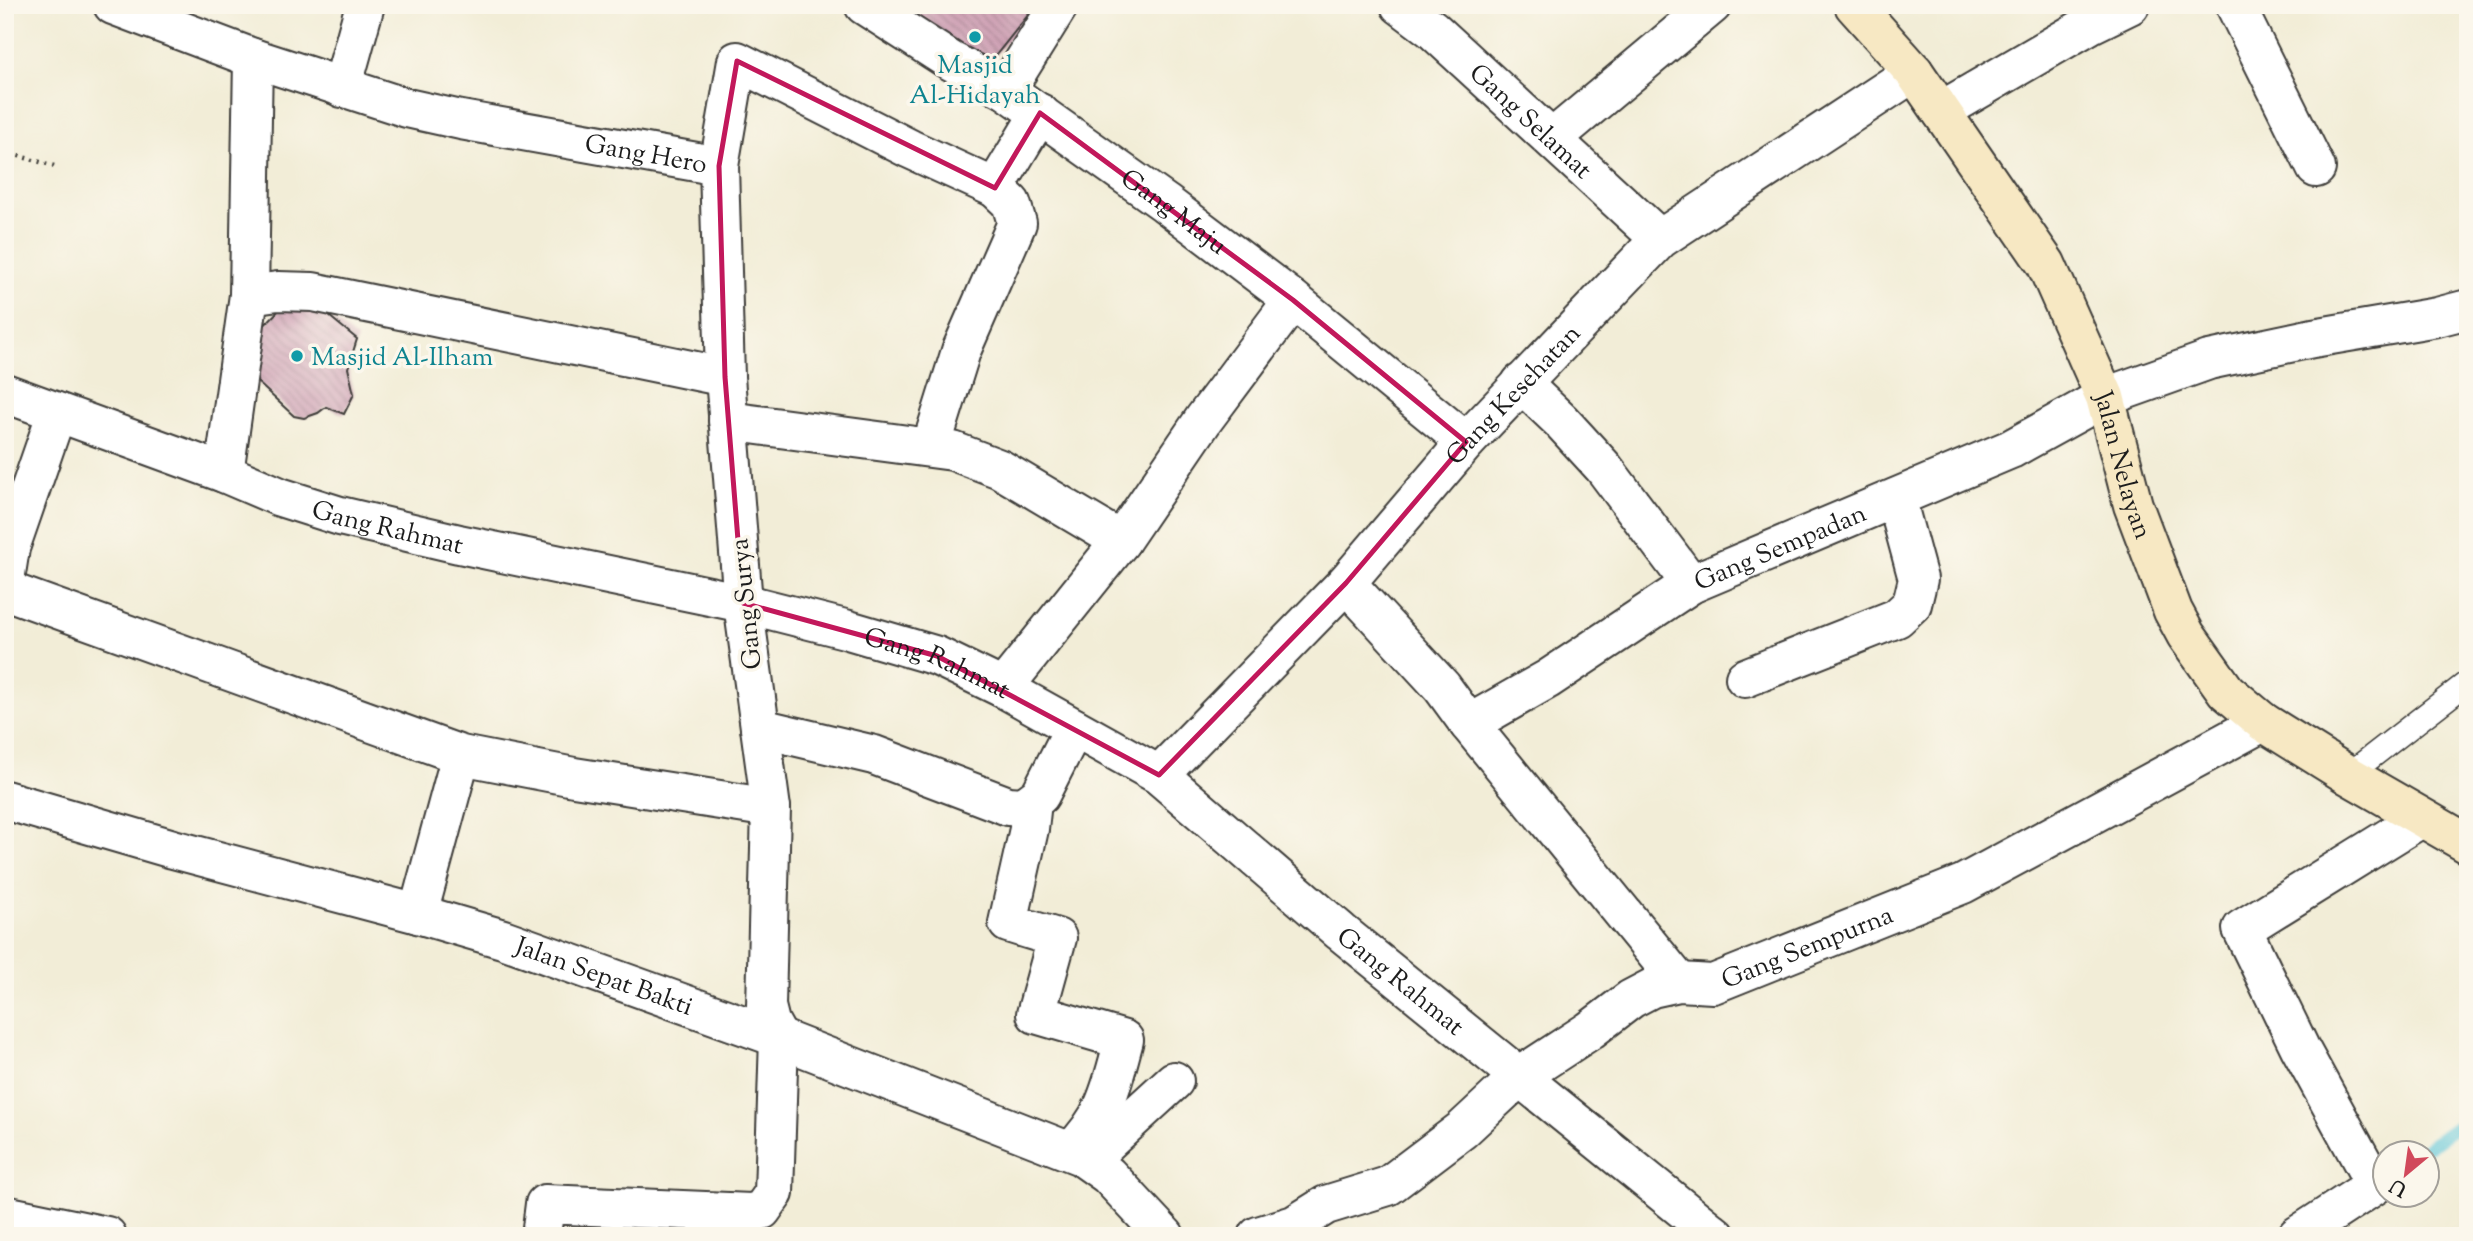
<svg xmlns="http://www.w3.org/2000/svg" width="2473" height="1241" font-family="'Sorts Mill Goudy',serif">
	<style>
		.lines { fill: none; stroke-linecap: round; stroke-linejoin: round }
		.stream { stroke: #5bc5d7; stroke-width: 12 }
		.building { fill: url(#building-back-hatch) }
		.lane-casing { stroke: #3c3b38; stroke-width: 26 }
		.street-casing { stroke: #3c3b38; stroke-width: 42 }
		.secondary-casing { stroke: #3c3b38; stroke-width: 42 }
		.path { stroke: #3c3b38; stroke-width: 4.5; stroke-dasharray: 2 5; stroke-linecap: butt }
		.lane { stroke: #fff; stroke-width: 23 }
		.street { stroke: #fff; stroke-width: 38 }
		.secondary { stroke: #f7e8c3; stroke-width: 38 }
		.marked { fill: none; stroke: #c2185b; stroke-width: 5; stroke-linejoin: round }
		.culture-dot { fill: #0f9aa8; stroke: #fbf7ec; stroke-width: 2.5 }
		.labels { text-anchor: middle; stroke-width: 7; stroke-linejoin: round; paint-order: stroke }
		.culture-label { font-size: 26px; fill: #0d838f; stroke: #fbf7ec }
		.street-label { font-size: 26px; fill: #1c1c1c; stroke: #fbf7ec }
	</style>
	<defs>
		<pattern id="building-back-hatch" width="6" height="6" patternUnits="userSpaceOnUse" patternTransform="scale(1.75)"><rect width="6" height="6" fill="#c995ad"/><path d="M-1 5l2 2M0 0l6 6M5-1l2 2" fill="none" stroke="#a2798c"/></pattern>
	</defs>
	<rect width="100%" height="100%" fill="#fbf7ec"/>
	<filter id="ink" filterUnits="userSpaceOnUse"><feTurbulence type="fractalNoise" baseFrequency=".0143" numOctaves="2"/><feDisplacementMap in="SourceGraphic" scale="14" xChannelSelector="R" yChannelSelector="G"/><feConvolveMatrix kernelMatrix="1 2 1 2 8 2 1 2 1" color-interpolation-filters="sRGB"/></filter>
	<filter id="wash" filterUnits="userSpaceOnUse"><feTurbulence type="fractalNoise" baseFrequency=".00686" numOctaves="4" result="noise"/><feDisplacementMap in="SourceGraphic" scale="28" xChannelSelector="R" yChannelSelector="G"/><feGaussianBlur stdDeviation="1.57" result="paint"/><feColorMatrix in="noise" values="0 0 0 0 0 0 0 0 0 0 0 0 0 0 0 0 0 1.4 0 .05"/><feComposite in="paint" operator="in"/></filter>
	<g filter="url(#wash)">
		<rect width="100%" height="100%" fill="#f2edd7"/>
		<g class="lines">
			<path class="stream" d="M2418,1154L2468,1119"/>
		</g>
		<g id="blocks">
			<path class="building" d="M897,5H1036L984,70Z
				M306,297L357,339L348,368L354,394L344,414L326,407L318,413L304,418L294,416L240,366L244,346L291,298Z"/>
		</g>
	</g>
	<g filter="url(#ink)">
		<use href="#blocks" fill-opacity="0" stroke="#3c3b38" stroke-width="2"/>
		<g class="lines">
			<defs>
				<path id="lane" d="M2348,775L2468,682"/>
				<g id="street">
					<path id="s1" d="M113,5L253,58L407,108L461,120L719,166"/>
					<path id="s2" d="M864,5L951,61L1006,90L1165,203L1293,300L1466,442"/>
					<path id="s3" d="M1400,5L1432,29L1660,239"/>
					<path d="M2235,5L2316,168"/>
					<path d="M253,58L249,295L278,291L313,292L725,377"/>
					<path d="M342,88L365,5"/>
					<path d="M1006,90L1059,5"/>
					<path d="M1941,111L2089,25L2130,5"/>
					<path d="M1553,138L1712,5"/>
					<path d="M1521,383L1561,421L1604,468L1691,584"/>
					<path id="s4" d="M5,393L224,473L280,497L340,516L459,544L743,603L845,629L937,656L1003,688L1159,775L1341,932L1716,1236"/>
					<path d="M728,421L953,451L1000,469L1121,541"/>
					<path d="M931,447L961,351L1017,223L1011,203L995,188"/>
					<path d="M224,473L249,295"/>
					<path d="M5,580L10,548L57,412"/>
					<path d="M1346,583L1442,687L1469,724L1679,982"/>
					<path d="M5,590L461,755L574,777L771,808"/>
					<path d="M1745,678L1897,618L1912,604L1918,579L1896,498"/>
					<path d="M1003,688L1121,541L1204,419L1293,300"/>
					<path id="s5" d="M1469,724L1548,679L1691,584L2011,449L2105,397L2209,360L2313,338L2437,317L2468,309"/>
					<path d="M760,728L874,755L1008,806L1024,807L1040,795L1074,728"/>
					<path id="s6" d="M1159,775L1346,583L1466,442L1660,239L1914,72"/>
					<path id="s7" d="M5,800L173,849L418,914L503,939L779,1038L1081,1156L1108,1175L1165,1236"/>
					<path d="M1032,802L1029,829L1008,923L1057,938L1036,1014L1124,1040C1111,1088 1107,1115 1071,1151"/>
					<path d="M418,914L461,755"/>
					<path d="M1088,1160L1174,1081"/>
					<path d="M5,1215L107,1236"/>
					<path d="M541,1236L545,1204L751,1213L762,1210L774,1193L779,1038L770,1022L766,1006L771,808L743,603L725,377L719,166L737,61L910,149L995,188L1040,113"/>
					<path id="s8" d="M1258,1236L1294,1225L1326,1205L1388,1186L1462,1130L1520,1076L1589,1031L1631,999L1652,988L1679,982L1713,984L1963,884L2263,722"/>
					<path d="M2297,1236L2375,1185L2300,1048L2242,929L2421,818"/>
				</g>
				<g id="secondary">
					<path id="s9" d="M1854,5L1914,72L2046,264L2105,397L2133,505L2173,611L2186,635L2226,691L2263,722L2348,775L2468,844"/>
				</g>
			</defs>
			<use href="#lane" class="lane-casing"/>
			<use href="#street" class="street-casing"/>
			<use href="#secondary" class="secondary-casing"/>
			<path class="path" d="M5,152L58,167"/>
			<use href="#lane" class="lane"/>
			<use href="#street" class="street"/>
			<use href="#secondary" class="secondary"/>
		</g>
	</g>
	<path class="marked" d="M737,61L995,188L1040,113L1293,300L1466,442L1346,583L1159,775L937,656L743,603L725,377L719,166Z"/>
	<g class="culture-dot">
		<circle cx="975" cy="37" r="7"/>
		<circle cx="297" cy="356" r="7"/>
	</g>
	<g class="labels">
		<g class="culture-label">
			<text x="975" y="73">Masjid<tspan x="975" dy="30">Al-Hidayah</tspan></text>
			<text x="311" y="365" text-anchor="start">Masjid Al-Ilham</text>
		</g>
		<g class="street-label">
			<text dy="9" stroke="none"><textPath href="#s3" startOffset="175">Gang Selamat</textPath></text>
			<text dy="9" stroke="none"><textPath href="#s1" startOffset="555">Gang Hero</textPath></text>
			<text dy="9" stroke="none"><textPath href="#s2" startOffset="373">Gang Maju</textPath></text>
			<text dy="9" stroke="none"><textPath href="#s6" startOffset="520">Gang Kesehatan</textPath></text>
			<text dy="9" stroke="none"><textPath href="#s9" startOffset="539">Jalan Nelayan</textPath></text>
			<text dy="9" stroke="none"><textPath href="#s4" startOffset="406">Gang Rahmat</textPath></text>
			<text dy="9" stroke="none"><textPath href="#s5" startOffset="359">Gang Sempadan</textPath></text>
			<text transform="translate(745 604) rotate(-96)" y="9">Gang Surya</text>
			<text dy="9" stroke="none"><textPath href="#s4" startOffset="973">Gang Rahmat</textPath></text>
			<text dy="9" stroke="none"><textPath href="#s8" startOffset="634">Gang Sempurna</textPath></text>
			<text dy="9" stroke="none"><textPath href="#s7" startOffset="625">Jalan Sepat Bakti</textPath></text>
			<text dy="9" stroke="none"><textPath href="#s4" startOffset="1540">Gang Rahmat</textPath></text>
		</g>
	</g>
	<rect width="2473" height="1241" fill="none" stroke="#fbf7ec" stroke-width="28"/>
	<g transform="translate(2406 1174) rotate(209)"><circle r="33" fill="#fbf7ec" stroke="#a29f99" stroke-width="2"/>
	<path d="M0-5L12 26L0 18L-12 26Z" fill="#d1495b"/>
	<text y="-10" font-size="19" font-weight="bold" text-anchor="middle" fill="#1c1c1c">U</text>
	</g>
</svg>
